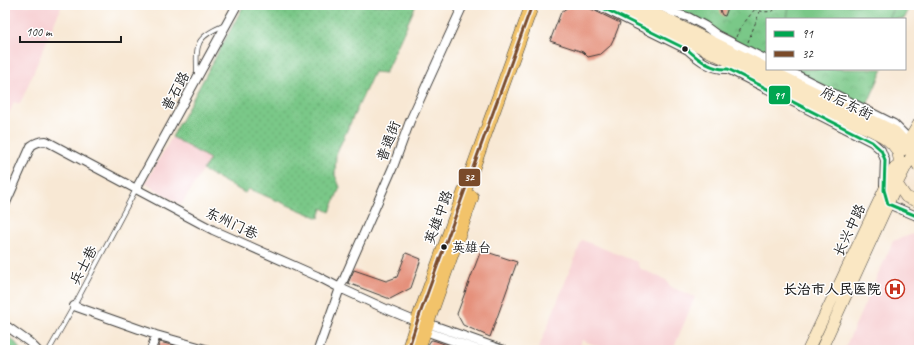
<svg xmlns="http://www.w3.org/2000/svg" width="924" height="355" font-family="Caveat,'LXGW WenKai TC',sans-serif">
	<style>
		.built { fill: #f7cfd2 }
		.grass { fill: url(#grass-dots); stroke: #4b7252 }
		.park { fill: url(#park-crowns); stroke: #4b7252 }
		.garden { fill: #7ac888; stroke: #4b7252 }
		.building { fill: #e5917c }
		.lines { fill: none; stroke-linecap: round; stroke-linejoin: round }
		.service-casing { stroke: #3d3b38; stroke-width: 5.5 }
		.minor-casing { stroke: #3d3b38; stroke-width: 10 }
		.secondary-casing { stroke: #3d3b38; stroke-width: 12 }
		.primary-casing { stroke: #3d3b38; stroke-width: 14 }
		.path { stroke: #3d3b38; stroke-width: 1; stroke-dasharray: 3 3; stroke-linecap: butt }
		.service { stroke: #fff; stroke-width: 4 }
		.minor { stroke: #fff; stroke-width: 8 }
		.secondary { stroke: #fae7c3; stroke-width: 11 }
		.primary { stroke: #f2c36a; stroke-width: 13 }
		.bus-1-casing { stroke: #fff; stroke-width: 6 }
		.bus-2-casing { stroke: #fff; stroke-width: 6 }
		.bus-1 { stroke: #00a651; stroke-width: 3 }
		.bus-2 { stroke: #7a4b2a; stroke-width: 3 }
		.bus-dot { fill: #1c1c1c; stroke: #fff; stroke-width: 1.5 }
		.labels { text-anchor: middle; stroke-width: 3; stroke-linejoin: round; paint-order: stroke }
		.bus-label { font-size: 13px; fill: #1c1c1c; stroke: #fff; text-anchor: start }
		.street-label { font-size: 14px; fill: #1c1c1c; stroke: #fff }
		.poi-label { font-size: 14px; font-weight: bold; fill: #1c1c1c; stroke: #fff; text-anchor: end }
		.line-badge { stroke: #fff; stroke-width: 1.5 }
		.badge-label { font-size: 11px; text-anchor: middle; font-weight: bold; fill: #fff }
	</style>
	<defs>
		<pattern id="grass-dots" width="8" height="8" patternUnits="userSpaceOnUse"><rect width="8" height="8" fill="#7ac888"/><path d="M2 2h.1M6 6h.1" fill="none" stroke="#69ab75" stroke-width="1.8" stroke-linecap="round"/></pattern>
		<pattern id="park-crowns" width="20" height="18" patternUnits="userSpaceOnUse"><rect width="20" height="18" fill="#7ac888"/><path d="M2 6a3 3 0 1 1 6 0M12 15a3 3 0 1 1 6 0" fill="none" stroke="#69ab75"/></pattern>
	</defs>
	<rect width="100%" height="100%" fill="#fff"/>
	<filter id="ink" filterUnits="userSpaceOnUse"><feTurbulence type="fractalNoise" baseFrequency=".025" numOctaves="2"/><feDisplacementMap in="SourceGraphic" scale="8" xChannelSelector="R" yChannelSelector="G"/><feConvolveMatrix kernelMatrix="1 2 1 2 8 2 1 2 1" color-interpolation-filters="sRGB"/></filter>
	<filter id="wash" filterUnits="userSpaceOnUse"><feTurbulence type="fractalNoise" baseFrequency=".012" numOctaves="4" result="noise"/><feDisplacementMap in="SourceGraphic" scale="16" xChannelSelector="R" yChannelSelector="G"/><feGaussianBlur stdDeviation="0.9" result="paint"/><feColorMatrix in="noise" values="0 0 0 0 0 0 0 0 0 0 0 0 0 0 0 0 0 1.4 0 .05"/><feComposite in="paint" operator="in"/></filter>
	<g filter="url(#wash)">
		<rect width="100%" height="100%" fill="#f8e8d4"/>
		<path class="built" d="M5,5H62L20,104L14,102L5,123Z
			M172,137L210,159L181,205L145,183Z
			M919,232V350H844L893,241Z
			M582,240L637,262L639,268L666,280L671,287L695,297L673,350H607L582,340L578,350H538Z"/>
		<path class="grass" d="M244,5H416L385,73L374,72L336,154L335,175L340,187L330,212L322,208L319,218L249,189L245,193L203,170L210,159L172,137Z"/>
		<path class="park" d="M664,5H911L904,19H767V57Z
			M790,69H883L866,107Z
			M5,334L16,343L20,350H5Z"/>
		<path class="garden" d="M789,5H894L888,19H787Z"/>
		<g id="blocks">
			<path class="building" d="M571,5L585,6L620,23L615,36L610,46L601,54L588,57L583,52L550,41L561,12Z
				M719,5H729L725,16L722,15L721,13Z
				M481,250L517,262L490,337L463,325L457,314Z
				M406,253L421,259L411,288L390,299L348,283L354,270L386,281L397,277Z
				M432,340L436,341L460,350H426L430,341Z
				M160,342L186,349V350H157Z"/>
		</g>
	</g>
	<g filter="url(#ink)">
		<use href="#blocks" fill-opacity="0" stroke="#3d3b38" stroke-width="1"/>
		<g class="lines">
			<defs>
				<path id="service" d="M197,74C196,44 195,37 225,25
					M49,350L74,306L136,189"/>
				<path id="minor" d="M597,5L688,50C699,60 712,70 728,69L872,142L881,150L885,160L884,186
					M658,5L674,13L688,17L705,26L717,35L767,60
					M785,69L894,124L909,139L919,154
					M136,189L237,5
					M886,199L888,204L919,217
					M5,205L31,146C36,142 40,141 46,141L213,230L317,276L340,288L386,309L417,322L427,323L503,350
					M74,306L156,335L209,350
					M5,325L29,342L37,350
					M423,328L425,331L479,350
					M151,350L156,335
					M318,350L340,288L393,167L410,121L463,5"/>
				<path id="secondary" d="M614,5L859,125C873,132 898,140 899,159C899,167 897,176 897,184L906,197L919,202
					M637,5L895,132L906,144L919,167
					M903,150L919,123
					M808,350L895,167
					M821,350L897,184L919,141"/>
				<path id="primary" d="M408,350L417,322L532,5
					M418,350L472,197"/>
			</defs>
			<use href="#service" class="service-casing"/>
			<use href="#minor" class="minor-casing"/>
			<use href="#secondary" class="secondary-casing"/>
			<use href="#primary" class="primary-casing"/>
			<path class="path" d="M749,5C760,14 773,14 783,5
				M736,37L740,28L755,9
				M748,42L760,11"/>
			<use href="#service" class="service"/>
			<use href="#minor" class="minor"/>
			<use href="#secondary" class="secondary"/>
			<use href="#primary" class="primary"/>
			<defs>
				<path id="bus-1" d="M597,5L688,50C699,60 712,70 728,69L872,142L881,150L885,160L884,190L888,204L919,217"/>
				<path id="bus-2" d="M408,350L417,322L532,5"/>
			</defs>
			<use href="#bus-1" class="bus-1-casing"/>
			<use href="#bus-2" class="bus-2-casing"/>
			<use href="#bus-1" class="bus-1"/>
			<use href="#bus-2" class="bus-2"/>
		</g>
	</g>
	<defs>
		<symbol id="hospital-ring" viewBox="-11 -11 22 22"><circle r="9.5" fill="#fff" stroke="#c8321e" stroke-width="1.5"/><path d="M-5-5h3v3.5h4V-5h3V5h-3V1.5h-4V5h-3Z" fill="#c8321e"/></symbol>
	</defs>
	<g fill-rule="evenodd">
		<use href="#hospital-ring" x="884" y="278" width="22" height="22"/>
	</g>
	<g class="bus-dot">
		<circle cx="685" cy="49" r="3.5"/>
		<circle cx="444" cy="247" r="3.5"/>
	</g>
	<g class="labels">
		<g class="bus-label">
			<text x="452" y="252">英雄台</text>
		</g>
		<g class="street-label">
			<text transform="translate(175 91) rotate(-61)" y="5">普石路</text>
			<text transform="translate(847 103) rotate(27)" y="5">府后东街</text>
			<text transform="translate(388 141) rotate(-69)" y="5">普通街</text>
			<text transform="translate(438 217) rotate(-70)" y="5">英雄中路</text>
			<text transform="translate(232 223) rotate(25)" y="5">东州门巷</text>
			<text transform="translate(849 230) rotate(-65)" y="5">长兴中路</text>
			<text transform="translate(83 265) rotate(-62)" y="5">兵士巷</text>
		</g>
		<g class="poi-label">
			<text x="881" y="294">长治市人民医院</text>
		</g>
	</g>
	<g class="line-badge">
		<rect x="768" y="85" width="23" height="20" rx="4" fill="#00a651"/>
		<rect x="458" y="168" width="23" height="19" rx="4" fill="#7a4b2a"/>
	</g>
	<g class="badge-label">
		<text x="779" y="99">91</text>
		<text x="469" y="181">32</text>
	</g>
	<rect width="924" height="355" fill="none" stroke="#fff" stroke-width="20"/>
	<rect x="766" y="18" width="140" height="52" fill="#ffffff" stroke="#a4a4a4"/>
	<rect x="774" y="31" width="20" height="6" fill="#00a651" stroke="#a4a4a4"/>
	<text x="802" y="38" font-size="12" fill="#1c1c1c">91</text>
	<rect x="774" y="51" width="20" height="6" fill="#7a4b2a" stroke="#a4a4a4"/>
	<text x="802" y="58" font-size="12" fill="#1c1c1c">32</text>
	<path d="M20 36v6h101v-6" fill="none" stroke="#1c1c1c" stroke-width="2"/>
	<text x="26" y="36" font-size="12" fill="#1c1c1c" stroke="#ffffff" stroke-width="3" paint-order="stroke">100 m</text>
</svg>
